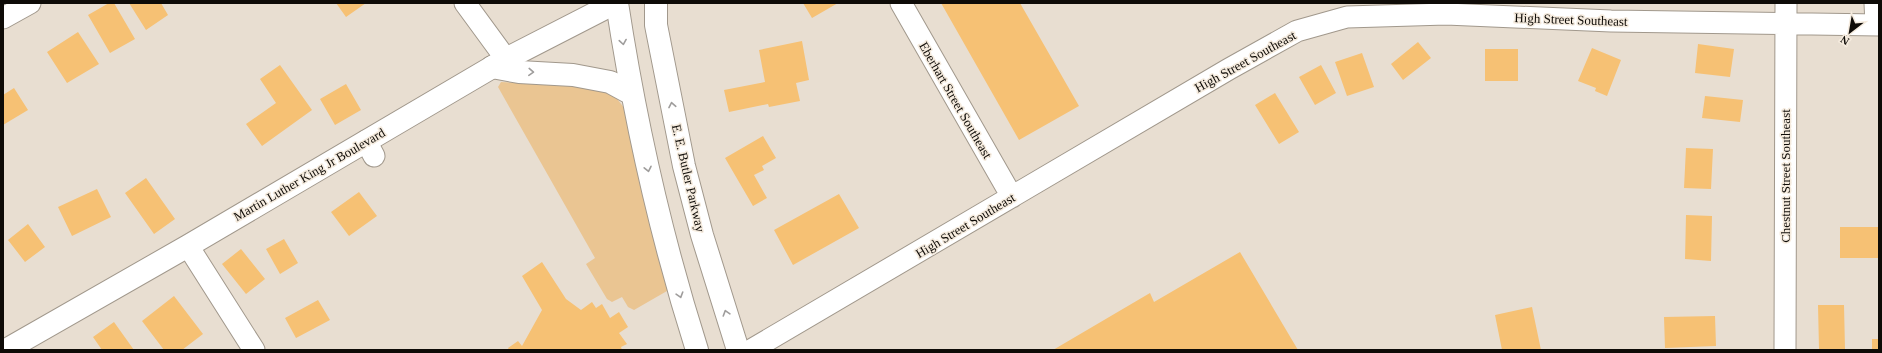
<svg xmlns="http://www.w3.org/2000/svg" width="1882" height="353" font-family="'Times New Roman',serif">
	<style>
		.green { fill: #eac592 }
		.building { fill: #f6c174 }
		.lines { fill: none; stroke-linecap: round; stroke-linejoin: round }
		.minor-casing { stroke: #a1988c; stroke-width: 23 }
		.major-casing { stroke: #a1988c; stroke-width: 24 }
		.highway-casing { stroke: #a1988c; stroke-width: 24 }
		.minor { stroke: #fff; stroke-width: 21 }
		.major { stroke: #fff; stroke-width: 22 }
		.highway { stroke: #fff; stroke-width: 22 }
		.oneway { stroke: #9f9d9c }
		.labels { text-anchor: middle; stroke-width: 3; stroke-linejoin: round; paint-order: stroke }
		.street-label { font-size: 13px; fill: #0e0b07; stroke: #f5ebde }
	</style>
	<rect width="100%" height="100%" fill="#e8ded1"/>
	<path class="green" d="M501,82C529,84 586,82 609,93C617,97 622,105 626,111L668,289L667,291L634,310L628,307L622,297L612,302L607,299L586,264L595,258L498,87Z"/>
	<path class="building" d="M109,3H114L135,39L110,53L88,15Z
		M129,3H161L168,15L146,30Z
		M336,3H366L346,17Z
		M803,3H838L812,18Z
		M941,3H1020L1079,106L1019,140Z
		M78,32L99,64L67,83L47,52Z
		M802,41L809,80L796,83L800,101L769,107L768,104L729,112L724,90L765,82L759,50Z
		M1418,42L1431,58L1403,80L1391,64Z
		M1698,44L1734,49L1730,77L1695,73Z
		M1592,48L1621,60L1607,96L1595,91L1596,88L1578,81Z
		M1485,49H1518V81H1485Z
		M1362,53L1374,87L1347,96L1335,62Z
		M280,65L312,110L262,146L246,124L276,103L260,79Z
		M1321,65L1336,93L1315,105L1299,77Z
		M346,84L361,110L335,125L320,99Z
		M14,88L28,110L3,125V95Z
		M1275,93L1299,132L1279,144L1255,105Z
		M1705,96L1743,100L1740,122L1702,118Z
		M763,136L776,158L762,166L764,170L754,175L767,198L753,206L725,158Z
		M1686,148L1713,149L1711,189L1684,188Z
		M146,178L175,219L154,234L125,193Z
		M97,189L111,217L72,236L58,207Z
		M359,192L377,216L349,236L331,212Z
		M839,194L859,228L793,265L774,230Z
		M1686,215L1712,216L1711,261L1685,259Z
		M28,224L45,247L25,262L8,240Z
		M1840,227H1879V258H1840Z
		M284,239L298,263L280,274L266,249Z
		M241,249L265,279L246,294L222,264Z
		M1240,252L1298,350H1053L1150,293L1154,302Z
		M542,262L566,299L581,310L592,302L596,308L602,304L610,318L619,312L628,327L619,333L627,344L621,347L622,350H509L508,348L518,341L522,346L542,310L522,276Z
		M174,296L203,334L182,350H164L142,321Z
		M318,300L330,320L296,338L285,318Z
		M1818,305H1844L1845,349H1819Z
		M1532,307L1541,350H1502L1495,315Z
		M1715,316L1716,346L1665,348L1664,317Z
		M114,322L134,350H102L93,337Z
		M1872,339H1879V350H1872Z"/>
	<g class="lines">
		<defs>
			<path id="minor" d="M465,3L506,59
				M901,3L1012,197
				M1875,3L1876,25
				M3,18L30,3
				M366,141L374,156
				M188,246L254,350
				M751,350L1229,69L1297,31L1347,17L1446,14L1611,21L1879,25
				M1785,350L1786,3"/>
			<path id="major" d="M6,350L188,246L506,59L615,3"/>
			<path id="highway" d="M617,3C635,121 661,237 697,350
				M656,3V25L684,166L702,235L738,350
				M492,67L519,72L573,75L610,82L632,94"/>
		</defs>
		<use href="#minor" class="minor-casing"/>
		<use href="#major" class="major-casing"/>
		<use href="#highway" class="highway-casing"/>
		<use href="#minor" class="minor"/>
		<use href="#major" class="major"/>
		<use href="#highway" class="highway"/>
	</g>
	<defs><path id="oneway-chevron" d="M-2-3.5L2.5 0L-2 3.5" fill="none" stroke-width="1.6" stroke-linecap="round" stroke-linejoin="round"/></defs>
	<g class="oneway">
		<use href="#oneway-chevron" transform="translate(623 42) rotate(81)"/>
		<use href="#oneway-chevron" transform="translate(531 72) rotate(3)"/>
		<use href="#oneway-chevron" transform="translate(672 105) rotate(-101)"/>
		<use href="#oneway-chevron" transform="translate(648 169) rotate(78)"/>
		<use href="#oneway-chevron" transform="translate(680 295) rotate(73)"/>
		<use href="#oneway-chevron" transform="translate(726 313) rotate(-107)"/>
	</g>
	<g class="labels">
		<g class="street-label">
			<text transform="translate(1571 19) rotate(2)" y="5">High Street Southeast</text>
			<text transform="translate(1245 61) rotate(-29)" y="5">High Street Southeast</text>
			<text transform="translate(956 100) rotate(60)" y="5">Eberhart Street Southeast</text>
			<text transform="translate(309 174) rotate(-30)" y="5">Martin Luther King Jr Boulevard</text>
			<text transform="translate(1785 176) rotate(-90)" y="5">Chestnut Street Southeast</text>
			<text transform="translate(689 178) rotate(77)" y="5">E. E. Butler Parkway</text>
			<text transform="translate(965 225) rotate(-31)" y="5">High Street Southeast</text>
		</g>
	</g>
	<rect width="1882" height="353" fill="none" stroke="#0e0b07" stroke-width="8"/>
	<g transform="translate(1850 32) rotate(211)" stroke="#f5ebde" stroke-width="3" paint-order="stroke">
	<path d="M0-3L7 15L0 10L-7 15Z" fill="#0e0b07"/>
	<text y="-6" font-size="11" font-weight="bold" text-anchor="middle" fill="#0e0b07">N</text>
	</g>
</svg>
